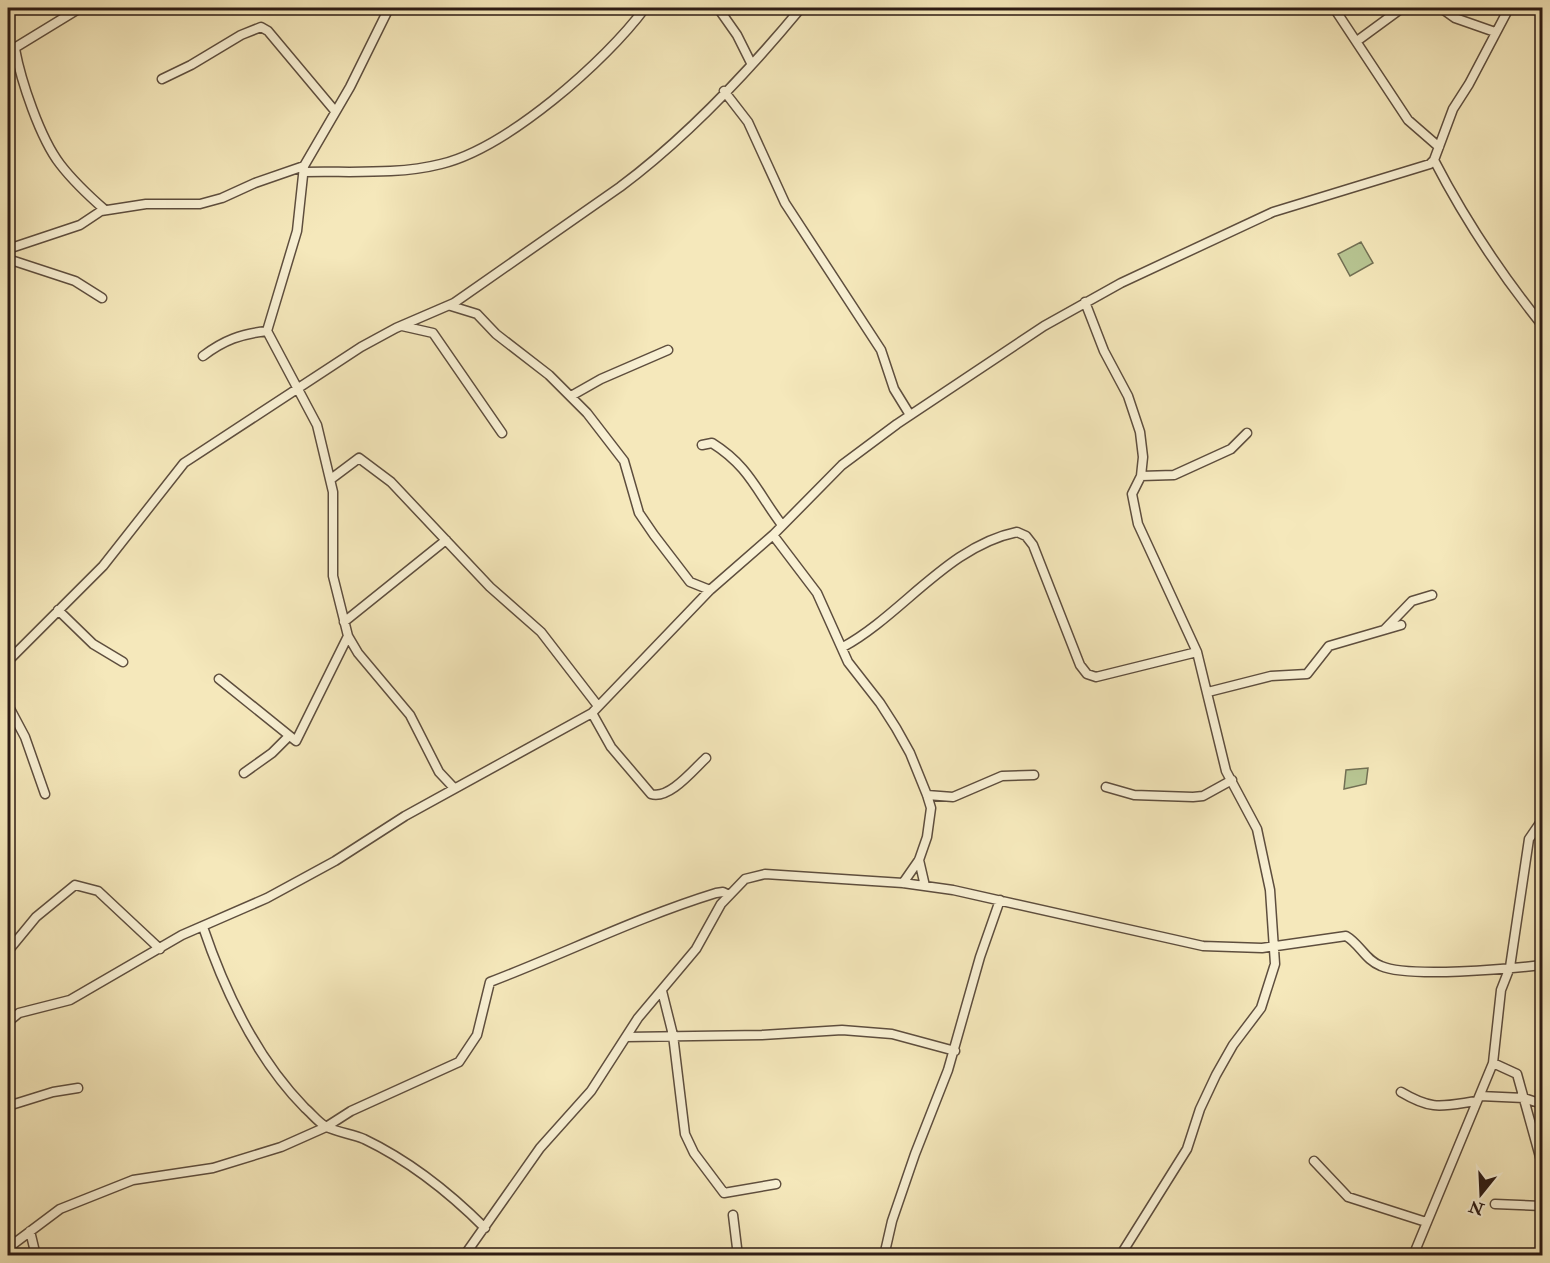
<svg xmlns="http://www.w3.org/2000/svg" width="1550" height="1263" font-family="'IM FELL Double Pica',serif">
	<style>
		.green { fill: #b8c693; stroke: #727054; stroke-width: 1.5 }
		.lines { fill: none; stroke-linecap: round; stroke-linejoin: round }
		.minor-casing { stroke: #5e4e3e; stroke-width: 11 }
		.minor { stroke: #f8f0d3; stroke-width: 8 }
	</style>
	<rect width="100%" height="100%" fill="#f5e8bb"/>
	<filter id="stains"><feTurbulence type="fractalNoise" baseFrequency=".00333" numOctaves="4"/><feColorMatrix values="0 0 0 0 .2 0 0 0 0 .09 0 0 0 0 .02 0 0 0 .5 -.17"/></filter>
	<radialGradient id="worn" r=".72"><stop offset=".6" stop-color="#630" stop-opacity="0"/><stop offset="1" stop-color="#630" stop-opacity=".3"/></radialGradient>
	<path class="green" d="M1361,242L1373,263L1350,276L1338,254Z
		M1368,768L1366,784L1344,789L1346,770Z"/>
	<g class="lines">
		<defs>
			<path id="minor" d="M389,8L350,87L304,166L297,231L267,331L317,425L333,492V576L348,636L358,653L410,715L439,772L454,788
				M718,8L737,35L751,63
				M1334,8L1408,120L1439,147
				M1441,8L1455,18L1495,32
				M1357,41L1402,8
				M15,49C21,81 40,138 60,164C73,181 89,196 105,210
				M8,52L80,8
				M162,79L191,65L241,35L261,27L268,31L335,111
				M724,91L748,122L785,203L881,350L894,389L910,415
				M1434,160C1464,218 1501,274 1542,325
				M304,172C349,171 398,175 441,164C507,148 605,62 645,8
				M8,249L80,225L101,211L146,204H200L222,198L255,183L304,166
				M8,259L75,281L102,298
				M1085,302L1104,351L1128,396L1140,432L1143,457L1141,476L1132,494L1138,524L1197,652L1226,771L1257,829L1270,890L1275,964L1261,1008L1233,1045L1216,1075L1200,1109L1187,1149L1120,1256
				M451,306L477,314L496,334L549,375L587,413L624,461L639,513L654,535L690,582L710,590
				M402,326L433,333L502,433
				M203,356C224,340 241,334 267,331
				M571,396L601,379L668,350
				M702,445L712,443C749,466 757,492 782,525
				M1141,476L1174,475L1231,449L1247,433
				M331,479L359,458L391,482L490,587L541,632L598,706
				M773,535L817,593L848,662L880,703L896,728L910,753L927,795L931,808L927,837L919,860L903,883
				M58,610L93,644L123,662
				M344,622L446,540
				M1385,629L1412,601L1432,595
				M843,647C902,615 948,546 1017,532L1026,536L1033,545L1080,665L1087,674L1096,677L1197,652
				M8,661L103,566L184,463L361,347L396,328L454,303L620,187C687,137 748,72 801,8
				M219,679L296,741L348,636
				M1208,692L1271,676L1307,674L1329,646L1401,625
				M8,705L25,737L45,794
				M592,713L611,747L651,794C669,800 693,770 706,758
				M244,773L272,753L288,737
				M1106,787L1134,795L1193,797L1203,796L1232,780
				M927,795L953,797L1002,776L1034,775
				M919,860L925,886
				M203,927C225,992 256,1058 305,1108C311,1113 318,1122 325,1126C336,1132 352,1134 364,1139C410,1161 450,1193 485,1228
				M8,951L36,917L75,885L98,891L160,949
				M662,991L673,1035L685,1134L694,1153L724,1193L776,1184
				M8,1022L19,1013L70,1000L182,935L267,898L335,861L405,816L592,713L710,590L773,535L842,465L897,424L1044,326L1121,283L1273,212L1430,164L1434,160L1453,109L1469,84L1509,8
				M626,1037L762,1035L842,1030L892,1034L955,1051
				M1493,1063L1517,1074L1542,1164
				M1401,1092C1433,1111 1442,1106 1477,1101
				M1480,1096L1524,1098L1542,1104
				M8,1106L53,1092L78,1088
				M1314,1161L1348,1197L1426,1222
				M1495,1204L1542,1206
				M733,1215L738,1256
				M30,1231L36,1256
				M8,1248L60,1209L133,1180L213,1168L281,1147L326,1127L351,1111L459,1062L477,1035L490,982C566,953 638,917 716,893L723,892L729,895
				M228,1256V1255
				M464,1256L540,1148L591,1091L638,1018L696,949L721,904L745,879L765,874L903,883L953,890L1203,946L1262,948L1346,936C1360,944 1365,960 1381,966C1408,978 1510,969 1542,965
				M884,1256L892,1221L915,1154L948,1070L980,957L1000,900
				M1413,1256L1493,1063L1501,990L1510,967L1529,839L1542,820"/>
		</defs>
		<use href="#minor" class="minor-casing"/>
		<use href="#minor" class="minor"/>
	</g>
	<rect width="1550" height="1263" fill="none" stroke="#f5e8bb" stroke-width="30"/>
	<rect x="9" y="9" width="1532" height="1245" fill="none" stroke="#2c1b14" stroke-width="3"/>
	<rect x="15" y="15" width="1520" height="1233" fill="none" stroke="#2c1b14" stroke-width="1.5"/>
	<g transform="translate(1481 1194) rotate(198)" stroke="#f8f0d3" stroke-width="4.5" paint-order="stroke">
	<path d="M0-4.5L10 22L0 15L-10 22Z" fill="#2c1b14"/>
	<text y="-9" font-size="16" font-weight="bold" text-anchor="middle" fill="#2c1b14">N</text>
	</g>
	<rect width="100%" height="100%" filter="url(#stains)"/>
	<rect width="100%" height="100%" fill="url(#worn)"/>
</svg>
